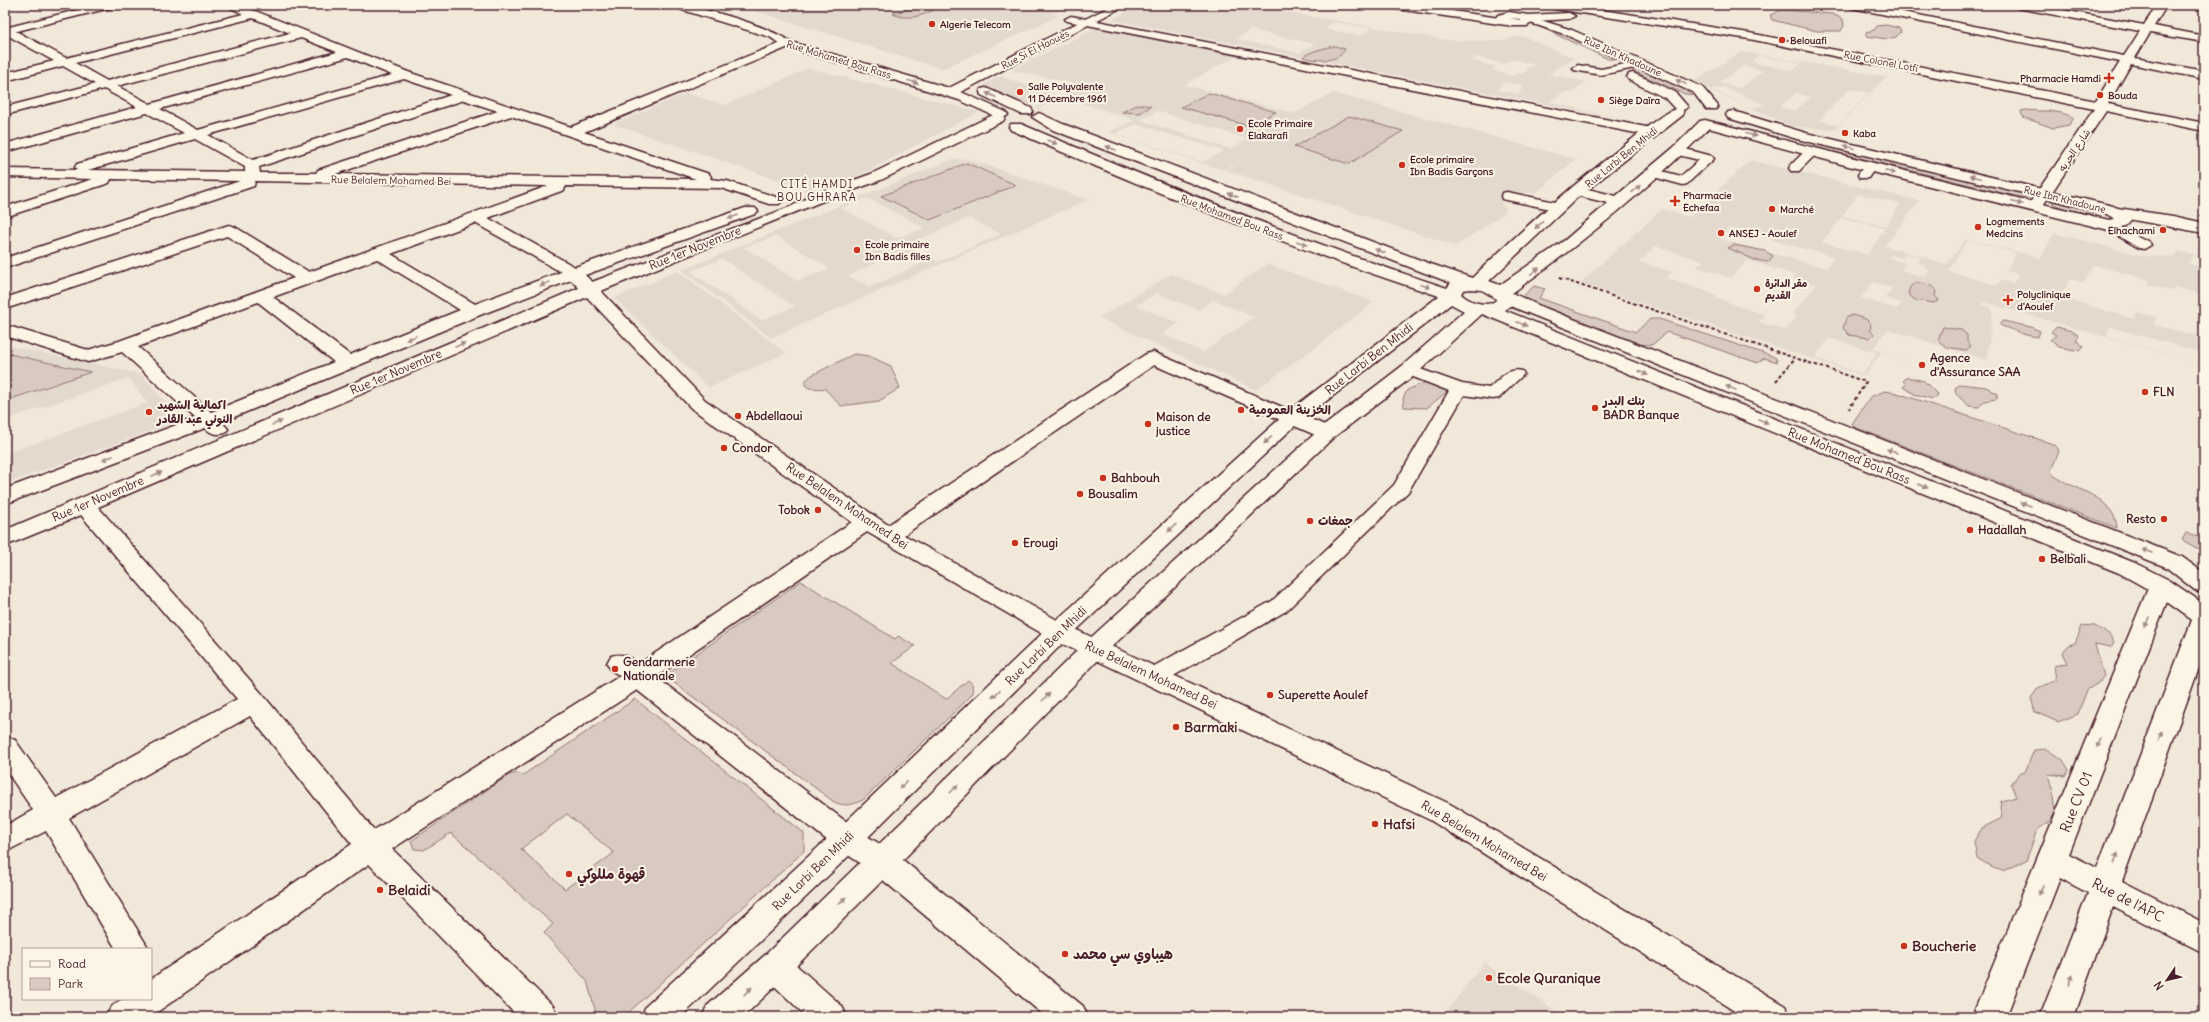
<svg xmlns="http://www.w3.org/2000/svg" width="2209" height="1022" font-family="Delius,'Playpen Sans Arabic',sans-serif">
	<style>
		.built { fill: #e4d9cd; fill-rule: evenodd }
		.green { fill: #d8cac0; stroke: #917476; fill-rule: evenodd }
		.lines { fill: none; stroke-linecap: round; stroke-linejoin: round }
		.lane-casing { stroke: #4a1f2b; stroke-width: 3 }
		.street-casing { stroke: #4a1f2b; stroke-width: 3 }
		.secondary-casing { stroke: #4a1f2b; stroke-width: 3 }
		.primary-casing { stroke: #4a1f2b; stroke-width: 3 }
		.path-far1 { stroke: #4a1f2b; stroke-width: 1.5; stroke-dasharray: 2 1.5; stroke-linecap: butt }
		.path { stroke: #4a1f2b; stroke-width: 2; stroke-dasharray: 3.5 2.5; stroke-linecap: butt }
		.lane { fill: #fcf5e5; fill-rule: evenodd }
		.street { fill: #fcf5e5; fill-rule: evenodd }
		.secondary { fill: #fcf5e5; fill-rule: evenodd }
		.primary { fill: #fcf5e5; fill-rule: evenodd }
		.oneway { fill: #a38a88 }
		.poi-dot { fill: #c8321e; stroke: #fcf5e5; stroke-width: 1.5 }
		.labels { text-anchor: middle; stroke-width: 4; stroke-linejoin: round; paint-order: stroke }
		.far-poi-label { font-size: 10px; font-weight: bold; fill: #4a1f2b; stroke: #fcf5e5; text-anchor: start }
		.far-street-label { font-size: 10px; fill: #4a1f2b; stroke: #fcf5e5 }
		.far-neighbourhood-label { font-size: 11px; letter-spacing: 1px; fill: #4a1f2b; stroke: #fcf5e5 }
		.street-label { font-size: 12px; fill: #4a1f2b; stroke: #fcf5e5 }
		.poi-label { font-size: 12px; font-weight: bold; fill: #4a1f2b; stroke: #fcf5e5; text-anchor: start }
		.near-poi-label { font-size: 14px; font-weight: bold; fill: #4a1f2b; stroke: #fcf5e5; text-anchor: start }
		.near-street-label { font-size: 14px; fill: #4a1f2b; stroke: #fcf5e5 }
	</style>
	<rect width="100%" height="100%" fill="#f1e8da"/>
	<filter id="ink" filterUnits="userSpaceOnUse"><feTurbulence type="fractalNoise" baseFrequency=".025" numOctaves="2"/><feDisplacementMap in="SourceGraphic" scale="8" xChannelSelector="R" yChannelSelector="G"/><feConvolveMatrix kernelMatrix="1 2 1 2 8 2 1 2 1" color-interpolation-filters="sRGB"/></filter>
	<g filter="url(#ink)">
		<path class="built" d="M735,5H1072L1051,14L1059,16L942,69Z
			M1139,5H1245L1448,40L1496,41L1523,36L1574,58L1549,74L1586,82L1571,93L1564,92L1549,102L1623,119L1111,20ZM1334,22L1370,28V29L1361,36L1325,29ZM1251,30L1314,44L1299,53L1235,39ZM1477,57L1503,64L1513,59L1534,65L1524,70L1527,71L1522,74L1518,73L1513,76L1492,70L1496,67L1471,60ZM1503,82L1524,85V86L1518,94L1497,90Z
			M1096,28L1238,55L1184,85L1295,113L1333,93L1576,159L1536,193H1512L1501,202L1506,210L1503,214L1456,246L1225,170L1255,153L1223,170L1035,108L1085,86L1011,70ZM1209,93L1275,111V112L1182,107ZM1063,97L1134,120L1109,132L1037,109ZM1158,111L1248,139L1230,149L1140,120ZM1136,124L1224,151L1203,162L1115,134Z
			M1741,52L1837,68L1886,77L1834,130L1791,126L1693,82ZM1758,56L1801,63L1793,71L1752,62ZM1743,66L1763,71L1740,88L1719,83ZM1723,87L1765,105L1752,108L1711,89ZM1850,89L1869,93L1838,125L1819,120ZM1796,93L1811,97L1795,111L1779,107Z
			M809,68L979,112L847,182L807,190L613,124L687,93L725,105Z
			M1000,76L1055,95L1031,105L1020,103L1011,100L1013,99L984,90L983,85Z
			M953,159H969L1088,200L771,338L682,270ZM867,198L923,227L924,228L897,238L841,208ZM969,218L1001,234L938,262L906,245ZM776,236L829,268V269L797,281L744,247ZM900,252L922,263L870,287L848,276ZM722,259L794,306V307L761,320L690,271Z
			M1750,160L1919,201L1885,246L1947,264L1938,276L1966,239L2041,258L2054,233L2144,256L2174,257L2179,251L2204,258L2193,256L2188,263L2204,268V295L2175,287L2173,291L2148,285L2150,280L2094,265L2084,283L2070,279L2060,297L2134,319L2137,312L2157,317L2154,325L2204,337V353L2110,327L2106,336L2204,365L1983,302L1982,305L1992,308L1990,312L1993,308L1987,359L1974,382L1881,352L1865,376L1580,283L1662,209L1690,217ZM1858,194L1900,204L1886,226L1842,216ZM1841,218L1885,228L1868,255L1822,242ZM1728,228L1834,257L1826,268L1720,239ZM1968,240L2016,253L2006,271L2019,274L2013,284L2001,280L1997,285L1948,271ZM1655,246L1703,261L1697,267L1731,278L1747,260L1795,275L1793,278L1816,285L1792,314L1797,316L1786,330L1759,322L1765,315L1715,298L1718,295L1666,278L1672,272L1639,262ZM1906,254L1921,258L1918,262L1926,265L1924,268L1930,270L1925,277L1901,270L1905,263L1889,258L1891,255L1903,258ZM1873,282L1892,288L1885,298L1902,303L1897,309L1861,298ZM1916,282L1931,286L1936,290L1935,296L1908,294L1913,283ZM1888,329L1986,360H1987L1973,382L1873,349ZM1829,338L1877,353L1863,374L1815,358Z
			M1267,264L1374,302L1317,346L1256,390L1099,318L1171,274L1224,294ZM1156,293L1199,310L1213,300L1254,317L1203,352L1162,334L1179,323L1136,306Z
			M678,271L786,353L709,388L614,298Z
			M5,345L141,374L181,420L5,484V454L147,403L129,378L5,420V401L90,372L5,353Z
			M1484,963L1565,1017H1442Z"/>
		<path class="green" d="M921,5H931L937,7C925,17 906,20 893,14Z
			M1785,10L1832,14L1843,19L1844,26L1841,31H1817L1772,20L1770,15L1776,13L1778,11Z
			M1545,25L1620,59H1608L1538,26Z
			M1886,25L1899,28L1901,32L1896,37L1887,39L1866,36V32L1874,30L1877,26Z
			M1335,46L1345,49C1339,63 1316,61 1303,57C1308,52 1327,47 1335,46Z
			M1633,68H1639L1696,93L1697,95L1685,94L1633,71Z
			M1209,93L1276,112L1249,126L1181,107Z
			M1139,104L1151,106L1140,113L1122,112Z
			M2026,110C2043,112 2059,109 2074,118L2069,125L2053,128L2025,118L2022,115L2021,111Z
			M1349,116L1403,131L1349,164L1294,147Z
			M1815,143L2028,194L2030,195L2026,198L2015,196L1819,148L1814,147Z
			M967,163L1016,185L930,220L881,196Z
			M2058,200L2094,209L2097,213C2089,215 2059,208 2052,203Z
			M1734,245L1765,251L1773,256L1768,262L1755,260L1728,248Z
			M1916,282L1930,285L1936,290L1935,296L1939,300L1934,303L1915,300L1908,294L1910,287Z
			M1534,286L1545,289L1539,298L1636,332L1650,319H1659L1772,356L1776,358L1777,362L1764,358L1758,363L1667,332L1652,345L1635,344L1527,304L1521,298Z
			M1852,315L1866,319L1871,324L1870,330L1874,334L1869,338L1849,335L1843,328L1846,318Z
			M2003,321L2031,327L2040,331L2038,337L2026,335L2002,326L1999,324Z
			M1943,327L1961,330L1967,335V342L1971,346L1966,350L1946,347L1938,340Z
			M2057,327L2072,331L2079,336L2076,340L2084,347L2080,351L2059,347L2050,340L2056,335L2051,332Z
			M5,353L91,372L5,401Z
			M854,354L869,356L891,366L900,388L879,401L841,406L825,389L809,388L805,385V381L812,375Z
			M1907,377L1924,381L1938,395L1933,399L1914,394L1903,387L1906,384L1903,381Z
			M1431,380L1449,390L1427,408L1404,407L1403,399L1407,390Z
			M1960,384L1986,387L1998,394L1997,399L1984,401L1979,407L1969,406L1956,394L1955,388Z
			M1885,391L1897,393L2050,443L2057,447L2059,451L2051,471L2053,475C2074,490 2115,496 2117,528L1854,427L1852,424L1870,397Z
			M2186,533L2204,537V552L2182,540Z
			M801,581L895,639L898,636L915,646L892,663L946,699L968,680L972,684L973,693L967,700L863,800C852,805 845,807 834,802L665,676Z
			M2093,625L2109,634L2114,642L2111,647L2095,644L2104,676L2098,683L2087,690L2078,714L2058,722L2035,712L2031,698L2038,688L2056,680L2054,666L2067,663L2062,653L2069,645L2075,643L2082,626Z
			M635,699L804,833V851L628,1013L620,1017H597L587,981L544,933L553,924L451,833L424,850L414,849L411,841L509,775L517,773L523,775ZM567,814L614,853L565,889L521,849Z
			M2046,749L2063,760L2069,770L2066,776L2048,774L2054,796L2056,813L2049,822L2037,830L2026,861L2003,871L1993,868L1977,858L1974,841L1982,828L2002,818L2000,808L2001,801L2016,797L2011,784L2019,774L2025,772L2034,750Z"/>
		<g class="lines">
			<defs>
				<path id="lane" d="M1640,61L1644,62V66L1601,75L1574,70L1573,68L1578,65L1601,69Z
					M1678,147L1712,156L1714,159L1687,184L1683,185L1650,176L1648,173L1654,169L1681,176L1699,160L1674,154L1672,151Z
					M1811,148L1817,152L1815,155L1799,171H1791L1789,168L1791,165L1807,149Z
					M1870,163L1874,164L1876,167L1868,178H1860L1858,175C1861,170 1864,165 1870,163Z
					M1507,192L1565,204L1567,207L1560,211L1502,199L1501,196L1502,193Z
					M2109,221L2149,242L2151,245L2144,249L2139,248L2104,228L2102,225L2104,222Z
					M1409,365L1462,384L1489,388C1499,380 1508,367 1522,371L1524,374L1499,398L1493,399L1464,395L1408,492L1286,611L1163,682L1155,684L1147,682L1144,676L1147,670L1272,601L1394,485L1449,391L1403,373L1401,370L1403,367Z"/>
				<path id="street" d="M225,5H240L408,72L571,127L783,42H791L793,44L791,46L584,132L709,174L711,177L710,179L727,181L779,198L782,201L779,204H769L721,188L566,186L564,190L488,218L575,267L745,208H755L758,211L755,214L585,275L592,282L790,207L813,195L871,174L993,115H1003L1005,118L1003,121L881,180L823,201L601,291L705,400L888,525L1146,354L1153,352L1334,429L1337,433L1334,437L1327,439L1320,437L1154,365L904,535L1068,626L1450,804L1785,1006L1790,1017H1744L1430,820L1050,638L867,532L656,677L857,830L893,852L1083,1006L1088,1017H1046L871,870L837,848L637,690L392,849L553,1006L558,1017H518L369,864L150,1017H106C116,994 129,999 151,999V979L352,844L250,716L69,818L149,949H116L46,831L5,852V826L33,810L5,769V736L15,740L56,798L237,699L81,515L5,546V530L579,288L571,280L480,315L222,422L228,429L225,433C216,435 212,434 205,428L5,504V489L195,418L122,352L88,362L5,336V325L88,350L119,341L294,278L227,236L5,309V298L229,225L235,227L309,272L548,186L255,181L254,186L5,268V258L240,181L111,179L109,183L5,217V207L93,179L5,177V169L77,170L75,167L77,164L184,133L147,113L5,152V144L137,107L104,89L5,115V107L95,84L63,66L5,81V73L54,61L5,34V27L10,28L66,58L243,14ZM253,18L290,33L107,81L75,63ZM301,38L337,52L150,104L117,86ZM348,57L392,75L198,130L160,109ZM404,79L451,95L253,160L208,135ZM464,100L498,111L318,170L316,173H260L259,167ZM511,116L696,179L335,174ZM195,139L245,167V172L88,170ZM475,223L561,272L475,304L391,254ZM377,259L460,310L350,355L273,297ZM587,297L691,408L852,522L639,664C629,656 623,653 611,656L607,663L611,670L620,676L374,830L263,695L98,507ZM258,302L334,362L211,412L138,347Z
					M1544,5H1570L1749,33L2096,101L2120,62L1852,8L1847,5H1868L2124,56L2140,31L2018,8L2013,5H2036L2144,25L2157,5H2167L2154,26L2204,36V42L2150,33L2135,58L2204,71V79L2131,64L2108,104L2204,123V131L2106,111L2040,210H2030L2027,207L2094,109L1749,39L1549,8Z
					M2191,5H2204V9L2192,7Z
					M1509,12L1528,15L1569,13L1575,16L1569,19L1535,21L1527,26H1510L1495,19L1498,15ZM1509,18L1520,19L1521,20Z
					M1071,16L1651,128L1658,132L1651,136L1067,21L1065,19Z
					M2117,208L2173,216L2204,223V233L2112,216L2109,213L2112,210Z
					M2161,578L2169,580L2173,586L2069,854L2097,868L2192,620L2195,614L2204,611V654L2122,881L2204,923V953L2113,907L2074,1017H2040L2088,893L2060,878L2006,1017H1972L2149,586L2153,580Z
					M775,951L786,956L842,1006L847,1017H807L764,976L759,966L764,956Z"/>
				<path id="secondary" d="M672,5C699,5 768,26 791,42L949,88L1113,5H1126L961,92L1006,112L1008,115L1001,119L959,100L783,46L770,37L673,7Z
					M1385,5H1412L1506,19L1512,22L1506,25L1390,8Z
					M1528,16L1572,30L1702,87L1718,106L1716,109H1706L1694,93L1564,34L1524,21L1522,19Z
					M1633,73L1675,92L1688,107L1683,110V115L1588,189L1616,196L1673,148L1700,121L1705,120L1913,173L2109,220L2115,219L2103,212L1797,139L1728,118L1726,115L1728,112L1733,111L1806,133L2113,206L2126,212L2131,220L2125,226L2109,230L1856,168L1709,128C1648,189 1582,243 1512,293L1540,306L2182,557L2204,573V593L2196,591L2166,567L1510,306L1504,310L2135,563L2169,580L2204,604V624L2195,622L2153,592L2119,573L1482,314L1416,374L1334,437L1103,655L893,870L786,976L743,1017H702L707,1006L764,956L871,852L1085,643L1320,429L1402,366L1464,311L1451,304L1298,423L1068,638L857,848L681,1017H641L646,1006L837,830L1050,626L1284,415L1439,296C1293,249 1152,191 1011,130L1009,127L1011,124H1021C1161,184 1302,241 1447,288L1451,283L1053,130L1032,117L1039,113L1063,124L1428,263L1472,278C1522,229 1575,183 1631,140C1644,130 1660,115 1675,109L1665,98L1629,80L1627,77L1629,74ZM1579,196L1608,203L1565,240L1500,285L1489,281ZM1471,289L1482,290L1497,299C1489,309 1469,302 1461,294L1463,290Z
					M986,88L1031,108L1033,111L1031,114H1021L981,95L980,92L981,89Z"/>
				<path id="primary" d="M97,5H115L114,7L5,34V28Z"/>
			</defs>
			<use href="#lane" class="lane-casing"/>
			<use href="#street" class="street-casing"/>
			<use href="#secondary" class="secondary-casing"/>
			<use href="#primary" class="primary-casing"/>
			<path class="path-far1" d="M1559,278L1561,279"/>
			<path class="path" d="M1559,278L1866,382L1849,409
				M1776,381L1795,358"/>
			<use href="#lane" class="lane"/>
			<use href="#street" class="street"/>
			<use href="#secondary" class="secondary"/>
			<use href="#primary" class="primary"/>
		</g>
		<defs><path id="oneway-solid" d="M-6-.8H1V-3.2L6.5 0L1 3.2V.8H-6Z"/></defs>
		<g class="oneway">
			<use href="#oneway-solid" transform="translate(913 82) rotate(17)"/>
			<use href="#oneway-solid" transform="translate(1681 82) rotate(-155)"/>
			<use href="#oneway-solid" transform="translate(991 95) rotate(-155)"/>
			<use href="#oneway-solid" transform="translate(1751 135) rotate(16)"/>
			<use href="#oneway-solid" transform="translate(1052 142) rotate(23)"/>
			<use href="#oneway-solid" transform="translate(1849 147) rotate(-166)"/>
			<use href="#oneway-solid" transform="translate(1111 148) rotate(-159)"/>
			<use href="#oneway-solid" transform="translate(1890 172) rotate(14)"/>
			<use href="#oneway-solid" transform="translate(1975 177) rotate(-166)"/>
			<use href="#oneway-solid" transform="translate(1636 189) rotate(-41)"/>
			<use href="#oneway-solid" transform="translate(1233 195) rotate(-159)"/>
			<use href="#oneway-solid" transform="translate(2017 203) rotate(14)"/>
			<use href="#oneway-solid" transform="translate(733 217) rotate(161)"/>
			<use href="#oneway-solid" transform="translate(1539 225) rotate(139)"/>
			<use href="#oneway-solid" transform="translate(1302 243) rotate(20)"/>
			<use href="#oneway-solid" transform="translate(1380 251) rotate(-159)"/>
			<use href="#oneway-solid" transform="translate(1535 271) rotate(-36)"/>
			<use href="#oneway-solid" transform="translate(545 284) rotate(159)"/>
			<use href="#oneway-solid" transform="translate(1425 286) rotate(17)"/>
			<use href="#oneway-solid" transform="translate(1522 324) rotate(22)"/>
			<use href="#oneway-solid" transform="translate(411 338) rotate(157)"/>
			<use href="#oneway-solid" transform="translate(460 345) rotate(-23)"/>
			<use href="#oneway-solid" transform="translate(1643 373) rotate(22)"/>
			<use href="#oneway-solid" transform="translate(1731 388) rotate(-158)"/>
			<use href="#oneway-solid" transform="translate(1763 421) rotate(22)"/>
			<use href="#oneway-solid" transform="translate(277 423) rotate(-23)"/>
			<use href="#oneway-solid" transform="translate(1268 440) rotate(137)"/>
			<use href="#oneway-solid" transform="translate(1892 451) rotate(-159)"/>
			<use href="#oneway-solid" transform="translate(108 458) rotate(159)"/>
			<use href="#oneway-solid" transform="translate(157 474) rotate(-23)"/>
			<use href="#oneway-solid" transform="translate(1923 486) rotate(22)"/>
			<use href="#oneway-solid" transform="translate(2026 504) rotate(-159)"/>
			<use href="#oneway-solid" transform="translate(1172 528) rotate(137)"/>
			<use href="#oneway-solid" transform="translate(2147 551) rotate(-159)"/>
			<use href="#oneway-solid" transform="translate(2147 622) rotate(112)"/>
			<use href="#oneway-solid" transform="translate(996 694) rotate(136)"/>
			<use href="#oneway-solid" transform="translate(1046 697) rotate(-45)"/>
			<use href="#oneway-solid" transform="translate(2160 736) rotate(-70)"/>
			<use href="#oneway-solid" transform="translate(2099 743) rotate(112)"/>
			<use href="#oneway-solid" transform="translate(903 785) rotate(136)"/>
			<use href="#oneway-solid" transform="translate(954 789) rotate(-45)"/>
			<use href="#oneway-solid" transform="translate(2116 858) rotate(-70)"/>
			<use href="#oneway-solid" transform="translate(2041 890) rotate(112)"/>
			<use href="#oneway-solid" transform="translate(842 901) rotate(-44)"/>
			<use href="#oneway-solid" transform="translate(2071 980) rotate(-70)"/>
			<use href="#oneway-solid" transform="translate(748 991) rotate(-43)"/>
		</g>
	</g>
	<g class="poi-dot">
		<circle cx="932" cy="24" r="4"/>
		<circle cx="1782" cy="40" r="4"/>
		<path d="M2107 72h4v4h4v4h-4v4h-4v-4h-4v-4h4z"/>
		<circle cx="1020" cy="92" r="4"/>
		<circle cx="2100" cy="95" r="4"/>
		<circle cx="1601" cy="100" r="4"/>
		<circle cx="1240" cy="129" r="4"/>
		<circle cx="1845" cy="133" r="4"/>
		<circle cx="1402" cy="165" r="4"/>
		<path d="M1673 195h4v4h4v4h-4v4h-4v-4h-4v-4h4z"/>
		<circle cx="1772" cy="209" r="4"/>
		<circle cx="1978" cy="227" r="4"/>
		<circle cx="2163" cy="230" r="4"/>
		<circle cx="1721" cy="233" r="4"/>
		<circle cx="857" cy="250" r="4"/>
		<circle cx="1757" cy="289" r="4"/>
		<path d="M2006 294h4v4h4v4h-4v4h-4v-4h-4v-4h4z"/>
		<circle cx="1922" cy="365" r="4"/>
		<circle cx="2145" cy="392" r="4"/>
		<circle cx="1595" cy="408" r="4"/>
		<circle cx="1241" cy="410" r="4"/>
		<circle cx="149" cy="412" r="4"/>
		<circle cx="738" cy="416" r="4"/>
		<circle cx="1148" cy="424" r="4"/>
		<circle cx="724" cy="448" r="4"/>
		<circle cx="1103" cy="478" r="4"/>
		<circle cx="1080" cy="494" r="4"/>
		<circle cx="818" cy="510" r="4"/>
		<circle cx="2164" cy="519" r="4"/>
		<circle cx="1310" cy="521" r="4"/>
		<circle cx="1970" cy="530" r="4"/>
		<circle cx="1015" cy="543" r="4"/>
		<circle cx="2042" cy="559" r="4"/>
		<circle cx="615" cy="669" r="4"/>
		<circle cx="1270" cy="695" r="4"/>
		<circle cx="1176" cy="727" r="4"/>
		<circle cx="1375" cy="824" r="4"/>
		<circle cx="569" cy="874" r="4"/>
		<circle cx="380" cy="890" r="4"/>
		<circle cx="1904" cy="946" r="4"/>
		<circle cx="1065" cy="954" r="4"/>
		<circle cx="1489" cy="978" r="4"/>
	</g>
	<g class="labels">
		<g class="far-poi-label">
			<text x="940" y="28">Algerie Telecom</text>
			<text x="1790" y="44">Belouafi</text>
			<text x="2101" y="82" text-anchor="end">Pharmacie Hamdi</text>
			<text x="1028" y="90">Salle Polyvalente<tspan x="1028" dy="12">11 Décembre 1961</tspan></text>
			<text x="2108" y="99">Bouda</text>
			<text x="1609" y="104">Siège Daïra</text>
			<text x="1248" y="127">Ecole Primaire<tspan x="1248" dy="12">Elakarafi</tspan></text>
			<text x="1853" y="137">Kaba</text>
			<text x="1410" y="163">Ecole primaire<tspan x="1410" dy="12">Ibn Badis Garçons</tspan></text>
			<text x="1683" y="199">Pharmacie<tspan x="1683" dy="12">Echefaa</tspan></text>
			<text x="1780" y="213">Marché</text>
			<text x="1986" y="225">Logmements<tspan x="1986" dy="12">Medcins</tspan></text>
			<text x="2155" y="234" text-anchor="end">Elhachami</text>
			<text x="1729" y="237">ANSEJ - Aoulef</text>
			<text x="865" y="248">Ecole primaire<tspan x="865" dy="12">Ibn Badis filles</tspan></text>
			<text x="1765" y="287">مقر الدائرة<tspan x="1765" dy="12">القديم</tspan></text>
			<text x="2017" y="298">Polyclinique<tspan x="2017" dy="12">d'Aoulef</tspan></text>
		</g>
		<g class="far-street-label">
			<text transform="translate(1035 49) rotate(-27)" y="4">Rue Si El Haouès</text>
			<text transform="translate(1623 56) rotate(24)" y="4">Rue Ibn Khadoune</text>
			<text transform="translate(839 59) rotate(17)" y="4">Rue Mohamed Bou Rass</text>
			<text transform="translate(1881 61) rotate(11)" y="4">Rue Colonel Lotfi</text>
			<text transform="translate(2074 150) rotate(-56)" y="4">شارع الحريه</text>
			<text transform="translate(1621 157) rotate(-39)" y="4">Rue Larbi Ben Mhidi</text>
			<text transform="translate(391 180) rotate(1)" y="4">Rue Belalem Mohamed Bei</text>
			<text transform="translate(2065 199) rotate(14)" y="4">Rue Ibn Khadoune</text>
			<text transform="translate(1232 217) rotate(21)" y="4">Rue Mohamed Bou Rass</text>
		</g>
		<g class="far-neighbourhood-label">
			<text x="817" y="188">CITÉ HAMDI<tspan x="817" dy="13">BOU GHRARA</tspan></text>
		</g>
		<g class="street-label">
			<text transform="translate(695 248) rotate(-22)" y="4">Rue 1er Novembre</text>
			<text transform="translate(1369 359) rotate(-38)" y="4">Rue Larbi Ben Mhidi</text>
			<text transform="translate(396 372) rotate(-23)" y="4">Rue 1er Novembre</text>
			<text transform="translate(1849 456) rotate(22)" y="4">Rue Mohamed Bou Rass</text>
			<text transform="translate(98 499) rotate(-23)" y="4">Rue 1er Novembre</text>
			<text transform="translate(847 506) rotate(34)" y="4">Rue Belalem Mohamed Bei</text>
			<text transform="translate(1046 646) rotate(-44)" y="4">Rue Larbi Ben Mhidi</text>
			<text transform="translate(1151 675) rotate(25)" y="4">Rue Belalem Mohamed Bei</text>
			<text transform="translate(1484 841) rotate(31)" y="4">Rue Belalem Mohamed Bei</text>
			<text transform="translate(813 871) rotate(-44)" y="4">Rue Larbi Ben Mhidi</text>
		</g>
		<g class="poi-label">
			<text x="1930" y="362">Agence<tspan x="1930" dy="14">d'Assurance SAA</tspan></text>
			<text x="2153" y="396">FLN</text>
			<text x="1603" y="405">بنك البدر<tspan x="1603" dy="14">BADR Banque</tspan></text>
			<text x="157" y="409">اكمالية الشهيد<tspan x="157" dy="14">النوني عبد القادر</tspan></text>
			<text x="1249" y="414">الخزينة العمومية</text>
			<text x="746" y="420">Abdellaoui</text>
			<text x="1156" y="421">Maison de<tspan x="1156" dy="14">justice</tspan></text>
			<text x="732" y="452">Condor</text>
			<text x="1111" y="482">Bahbouh</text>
			<text x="1088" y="498">Bousalim</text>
			<text x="810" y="514" text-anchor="end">Tobok</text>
			<text x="2156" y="523" text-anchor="end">Resto</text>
			<text x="1318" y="525">جمغات</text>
			<text x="1978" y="534">Hadallah</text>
			<text x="1023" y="547">Erougi</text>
			<text x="2050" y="563">Belbali</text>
			<text x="623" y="666">Gendarmerie<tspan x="623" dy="14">Nationale</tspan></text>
			<text x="1278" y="699">Superette Aoulef</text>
		</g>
		<g class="near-poi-label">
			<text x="1184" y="732">Barmaki</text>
			<text x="1383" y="829">Hafsi</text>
			<text x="577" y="879">قهوة مللوكي</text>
			<text x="388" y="895">Belaidi</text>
			<text x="1912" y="951">Boucherie</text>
			<text x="1073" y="959">هيباوي سي محمد</text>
			<text x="1497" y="983">Ecole Quranique</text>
		</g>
		<g class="near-street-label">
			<text transform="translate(2076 802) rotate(-68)" y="5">Rue CV 01</text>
			<text transform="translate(2128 900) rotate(27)" y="5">Rue de l'APC</text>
		</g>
	</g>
	<rect width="2209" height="1022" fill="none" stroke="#fcf5e5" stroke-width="20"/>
	<rect x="10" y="10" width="2189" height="1002" fill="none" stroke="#4a1f2b" stroke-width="1.5" filter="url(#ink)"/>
	<rect x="22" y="948" width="130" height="52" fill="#fcf5e5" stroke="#b59f9b"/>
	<rect x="30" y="961" width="20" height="6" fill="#fcf5e5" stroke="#b59f9b"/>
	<text x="58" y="968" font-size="12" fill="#4a1f2b">Road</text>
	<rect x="30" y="978" width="20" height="12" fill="#d8cac0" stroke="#b59f9b"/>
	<text x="58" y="988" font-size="12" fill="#4a1f2b">Park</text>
	<g transform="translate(2167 980) rotate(235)" stroke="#fcf5e5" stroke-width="3" paint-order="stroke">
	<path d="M0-3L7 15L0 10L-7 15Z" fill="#4a1f2b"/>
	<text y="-6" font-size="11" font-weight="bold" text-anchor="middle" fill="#4a1f2b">N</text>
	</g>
</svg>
